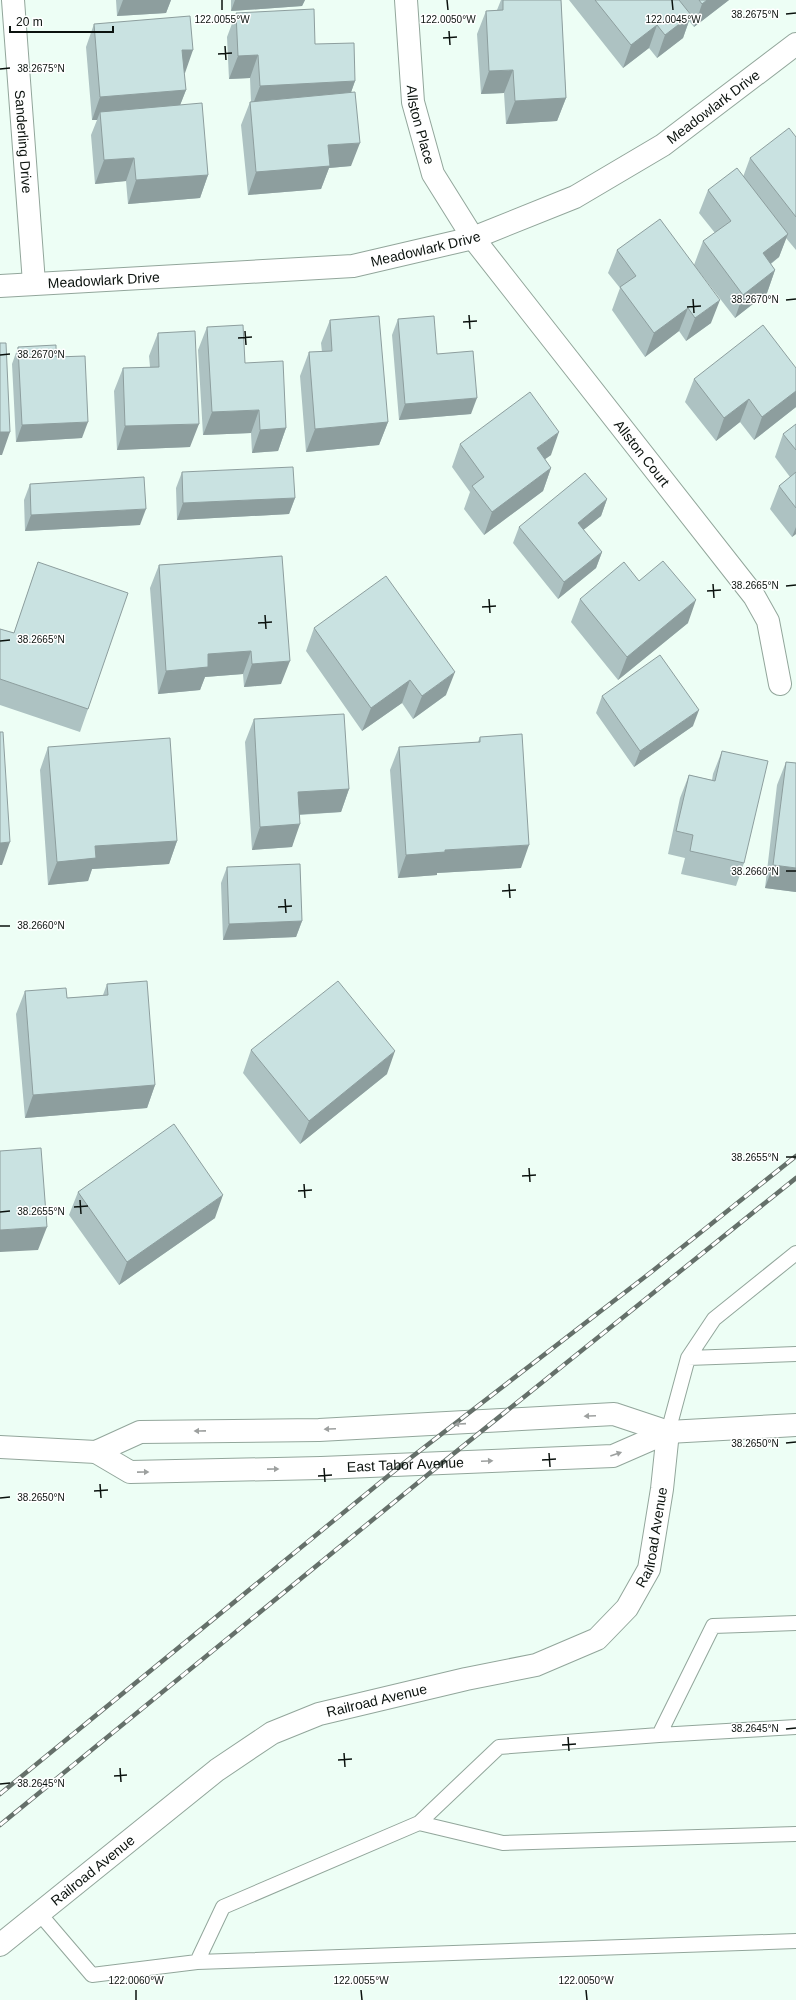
<svg xmlns="http://www.w3.org/2000/svg" width="796" height="2000" font-family="Arial,sans-serif">
	<style>
		.lines { fill: none; stroke-linecap: round; stroke-linejoin: round }
		.lane-casing { stroke: #92a69b; stroke-width: 16 }
		.street-casing { stroke: #92a69b; stroke-width: 24 }
		.secondary-casing { stroke: #92a69b; stroke-width: 24 }
		.lane { stroke: #fff; stroke-width: 14 }
		.street { stroke: #fff; stroke-width: 22 }
		.secondary { stroke: #fff; stroke-width: 22 }
		.rail-casing { stroke: #65706a; stroke-width: 4.5 }
		.rail { stroke: #fff; stroke-width: 3; stroke-dasharray: 9; stroke-linecap: butt }
		.wall { fill: #adc2c2 }
		.shaded-wall { fill: #8d9e9e }
		.building { fill: #c9e2e1; stroke: #8d9e9e }
		.oneway { fill: #9da09f }
		.ticks { fill: none; stroke: #0b120e; stroke-width: 1.5 }
		.labels { text-anchor: middle; stroke-width: 3; stroke-linejoin: round; paint-order: stroke }
		.street-label { font-size: 14px; fill: #0b120e; stroke: #fff }
		.ticks-label { font-size: 10px; text-anchor: middle; fill: #0b120e; stroke: #fff; stroke-width: 3; stroke-linejoin: round; paint-order: stroke }
	</style>
	<rect width="100%" height="100%" fill="#edfef5"/>
	<g class="lines">
		<defs>
			<path id="lane" d="M688,1358L796,1354
				M668,1432L688,1358L714,1319L796,1253
				M659,1735L796,1727
				M419,1823L503,1843L796,1834
				M39,1913L92,1975L197,1962L796,1941
				M197,1962L223,1907L419,1823L499,1747L659,1735L713,1626L796,1623"/>
			<g id="street">
				<path id="s1" d="M13,0L34,283"/>
				<path id="s2" d="M406,0L413,102L433,174L473,238L754,596L768,621L780,684"/>
				<path id="s3" d="M0,286L353,266L473,238L575,197L663,145L796,44"/>
			</g>
			<g id="secondary">
				<path d="M0,1447L96,1452L140,1432L319,1430L614,1414L668,1432"/>
				<path id="s4" d="M96,1452L130,1472L321,1468L613,1456L668,1432L796,1425"/>
				<path id="s5" d="M0,1945L217,1770L272,1733L319,1714L466,1679L536,1665L597,1639L627,1608L649,1569L662,1489L668,1432"/>
			</g>
		</defs>
		<use href="#lane" class="lane-casing"/>
		<use href="#street" class="street-casing"/>
		<use href="#secondary" class="secondary-casing"/>
		<use href="#lane" class="lane"/>
		<use href="#street" class="street"/>
		<use href="#secondary" class="secondary"/>
		<defs>
			<path id="rail" d="M0,1794L404,1463L650,1273L796,1156
				M0,1825L442,1463L796,1178"/>
		</defs>
		<use href="#rail" class="rail-casing"/>
		<use href="#rail" class="rail"/>
	</g>
	<path class="wall" d="M116,0H171L166,13L117,16Z
		M231,0H305L302,6L231,11Z
		M501,0H561L566,98L557,121L506,124L504,93L481,94L477,34L486,11L497,10Z
		M569,0H729L694,27L689,21L683,38L657,58L649,48L623,68Z
		M236,13L315,44L355,81L351,92V166L329,168L321,189L248,195L241,125L250,102H251L250,78L229,79L227,37Z
		M94,24L185,73H184L186,90L180,105L208,175L200,198L128,204L126,181L95,184L91,135L97,120H92L86,47Z
		M796,137V250L786,238L779,257L771,264L775,270L767,293L735,318L694,265L703,241L715,233L699,213L708,190L743,177L750,158Z
		M617,250L711,323L686,341L679,331L645,357L612,310L620,288L608,273Z
		M398,319L437,354L471,414L399,420L392,335Z
		M330,320L388,422L379,445L306,452L300,376L309,352H322L321,343Z
		M207,327L245,363L286,428L278,451L252,453L251,433L203,435L198,350Z
		M158,333L190,447L117,450L114,391L123,368L150,367L149,356Z
		M18,347L82,438L16,442L12,364Z
		M796,368V407L754,440L740,422L716,441L685,402L694,379Z
		M796,424V534L792,537L770,509L779,486L790,477L775,457L783,434Z
		M460,444L551,455L545,459L551,468L543,491L484,535L464,509L470,492L452,467Z
		M182,472L295,498L289,514L177,520L176,488Z
		M30,484L140,525L25,531L24,500Z
		M607,499L601,516L583,530L602,552L596,568L558,599L513,543L519,527Z
		M282,556L281,684L244,687L243,674L205,677L200,690L158,694L150,588L159,565Z
		M38,562L88,709L80,732L0,705V629L14,633Z
		M639,581L688,623L618,680L571,622L580,599Z
		M314,628L446,695L413,719L402,703L362,731L306,651Z
		M602,696L693,726L634,767L596,713Z
		M254,719L349,789L341,812L300,815L292,847L252,850L245,742Z
		M480,737L521,868L437,873V875L398,878L390,770L399,747L478,742Z
		M48,747L177,841L169,864L92,869L88,881L48,885L40,770Z
		M722,751L744,863L736,886L681,874L685,858L668,854L680,798L689,775L712,780L713,774Z
		M786,762L796,763V892L765,888L777,785Z
		M227,867L302,921L296,937L223,940L221,883Z
		M107,984L155,1085L147,1108L25,1118L16,1014L25,991L67,998L103,995Z
		M251,1050L387,1074L300,1144L243,1073Z
		M78,1192L215,1218L119,1285L69,1215Z"/>
	<path class="shaded-wall" d="M123,0H171L166,13L117,16Z
		M235,0H305L302,6L231,11Z
		M707,0H729L694,27L702,4Z
		M691,15L683,38L657,58L665,35Z
		M657,25L649,48L623,68L631,45Z
		M182,50H193L185,73H174Z
		M258,55L250,78L229,79L238,56Z
		M513,70L504,93L481,94L489,71Z
		M355,81L347,104L251,109L260,86Z
		M186,90L177,113L100,112L97,120H92L100,97Z
		M566,98L557,121L506,124L515,101Z
		M360,143L351,166L329,168L321,189L248,195L256,172L328,145Z
		M134,158L126,181L95,184L104,160Z
		M208,175L200,198L128,204L136,180Z
		M788,234L779,257L754,276L763,253Z
		M775,270L767,293L735,318L743,295Z
		M720,300L711,323L686,341L695,318Z
		M688,308L679,331L645,357L654,333Z
		M796,391V407L754,440L762,417Z
		M477,398L471,414L399,420L405,404Z
		M749,399L740,422L716,441L724,418Z
		M259,410L251,433L203,435L212,412Z
		M88,422L82,438L16,442L22,425Z
		M388,422L379,445L306,452L315,429Z
		M199,424L190,447L117,450L125,426Z
		M286,428L278,451L252,453L260,430Z
		M0,432H10L2,455H0Z
		M559,432L551,455L528,471L537,448Z
		M551,468L543,491L484,535L492,512Z
		M295,498L289,514L177,520L183,503Z
		M607,499L601,516L572,539L578,523Z
		M146,509L140,525L25,531L31,515Z
		M796,527V534L792,537Z
		M602,552L596,568L558,599L564,582Z
		M696,600L688,623L618,680L627,657Z
		M251,651L243,674L205,677L200,690L158,694L166,671L208,654Z
		M290,661L281,684L244,687L252,664Z
		M455,672L446,695L413,719L422,696Z
		M410,680L402,703L362,731L371,708Z
		M699,710L693,726L634,767L640,751Z
		M349,789L341,812L290,815L298,792Z
		M300,824L292,847L252,850L260,827Z
		M177,841L169,864L92,869L88,881L48,885L57,862L95,846Z
		M10,842L2,865H0V843Z
		M529,845L521,868L437,873V875L398,878L406,855L445,850Z
		M773,865L796,868V892L765,888Z
		M302,921L296,937L223,940L229,924Z
		M395,1051L387,1074L300,1144L309,1121Z
		M155,1085L147,1108L25,1118L33,1095Z
		M223,1195L215,1218L119,1285L127,1262Z
		M47,1227L38,1250L0,1252V1230Z"/>
	<path class="building" d="M503,0H561L566,98L515,101L513,70L489,71L486,11L503,10Z
		M595,0H679L691,15L665,35L657,25L631,45Z
		M699,0H707L702,4Z
		M314,9L315,44L354,43L355,81L260,86L258,55L238,56L236,13Z
		M190,16L193,50H182L186,90L100,97L94,24Z
		M355,92L360,143L328,145L330,166L256,172L250,102Z
		M202,103L208,175L136,180L134,158L104,160L100,112Z
		M789,128L796,137V217L750,158Z
		M737,168L788,234L763,253L775,270L743,295L703,241L731,221L708,190Z
		M660,219L720,300L695,318L688,308L654,333L620,287L636,276L617,250Z
		M379,316L388,422L315,429L309,352L332,351L330,320Z
		M434,316L437,354L473,351L477,398L405,404L398,319Z
		M243,325L245,363L283,361L286,428L260,430L259,410L212,412L207,327Z
		M763,325L796,368V391L762,417L749,399L724,418L694,379Z
		M195,331L199,424L125,426L123,368L159,367L158,333Z
		M0,343H6L10,432H0Z
		M56,345V357L85,356L88,422L22,425L18,347Z
		M530,392L559,432L537,448L551,468L492,512L472,486L484,477L460,444Z
		M796,424V450L783,434Z
		M293,467L295,498L183,503L182,472Z
		M796,472V508L779,486Z
		M585,473L607,499L578,523L602,552L564,582L519,527Z
		M144,477L146,509L31,515L30,484Z
		M282,556L290,661L252,664L251,651L208,654V667L166,671L159,565Z
		M663,561L696,600L627,657L580,599L624,562L639,581Z
		M38,562L128,593L88,709L0,679V629L14,633Z
		M386,576L455,672L422,696L410,680L371,708L314,628Z
		M660,655L699,710L640,751L602,696Z
		M344,714L349,789L298,792L300,824L260,827L254,719Z
		M0,732H3L10,842L0,843Z
		M522,734L529,845L445,850V852L406,855L399,747L480,742V737Z
		M170,738L177,841L95,846L96,858L57,862L48,747Z
		M722,751L768,761L744,863L690,851L693,835L676,831L689,775L715,781Z
		M786,762L796,763V868L773,865Z
		M300,864L302,921L229,924L227,867Z
		M147,981L155,1085L33,1095L25,991L66,988L67,998L108,995L107,984Z
		M338,981L395,1051L309,1121L251,1050Z
		M174,1124L223,1195L127,1262L78,1192Z
		M41,1148L47,1227L0,1230V1151Z"/>
	<defs><path id="oneway-solid" d="M-6-.8H1V-3.2L6.5 0L1 3.2V.8H-6Z"/></defs>
	<g class="oneway">
		<use href="#oneway-solid" transform="translate(590 1416) rotate(177)"/>
		<use href="#oneway-solid" transform="translate(460 1424) rotate(176)"/>
		<use href="#oneway-solid" transform="translate(330 1429) rotate(177)"/>
		<use href="#oneway-solid" transform="translate(200 1431) rotate(179)"/>
		<use href="#oneway-solid" transform="translate(616 1454) rotate(-19)"/>
		<use href="#oneway-solid" transform="translate(487 1461) rotate(-2)"/>
		<use href="#oneway-solid" transform="translate(273 1469) rotate(-1)"/>
		<use href="#oneway-solid" transform="translate(143 1472) rotate(-1)"/>
	</g>
	<path class="ticks" d="M222,0V10M447,0L448,10M672,0L673,10M786,14L796,13M449,31L450,45M443,38L457,37M225,46L226,60M218,54L232,53M0,69L10,68M693,299L694,313M786,300L796,299M687,307L701,306M469,315L470,329M463,322L477,321M245,331L246,345M238,338L252,337M0,355L10,354M713,584L714,598M786,586L796,585M707,591L721,590M489,599L490,613M482,607L496,606M265,615L266,629M258,623L272,622M0,641L10,640M786,871H796M509,884L510,898M502,891L516,890M285,899L286,913M278,907L292,906M0,926H10M786,1157H796M529,1168L530,1182M522,1176L536,1175M304,1184L305,1198M298,1191L312,1190M80,1200L81,1214M74,1207L88,1206M0,1212L10,1211M786,1443L796,1442M549,1453L550,1467M542,1460L556,1459M324,1468L325,1482M318,1476L332,1475M100,1484L101,1498M94,1491L108,1490M0,1498L10,1497M786,1729L796,1728M568,1737L569,1751M562,1745L576,1744M344,1753L345,1767M338,1760L352,1759M120,1768L121,1782M114,1776L127,1775M0,1784L10,1783M136,1990V2000M361,1990L362,2000M586,1990L587,2000"/>
	<g class="labels">
		<g class="street-label">
			<text dy="5" stroke="none"><textPath href="#s3" startOffset="752">Meadowlark Drive</textPath></text>
			<text dy="5" stroke="none"><textPath href="#s2" startOffset="126">Allston Place</textPath></text>
			<text dy="5" stroke="none"><textPath href="#s1" startOffset="142">Sanderling Drive</textPath></text>
			<text dy="5" stroke="none"><textPath href="#s3" startOffset="428">Meadowlark Drive</textPath></text>
			<text dy="5" stroke="none"><textPath href="#s3" startOffset="104">Meadowlark Drive</textPath></text>
			<text dy="5" stroke="none"><textPath href="#s2" startOffset="526">Allston Court</textPath></text>
			<text dy="5" stroke="none"><textPath href="#s4" startOffset="315">East Tabor Avenue</textPath></text>
			<text dy="5" stroke="none"><textPath href="#s5" startOffset="804">Railroad Avenue</textPath></text>
			<text dy="5" stroke="none"><textPath href="#s5" startOffset="455">Railroad Avenue</textPath></text>
			<text dy="5" stroke="none"><textPath href="#s5" startOffset="119">Railroad Avenue</textPath></text>
		</g>
	</g>
	<g class="ticks-label">
		<text x="755" y="18">38.2675°N</text>
		<text x="222" y="23">122.0055°W</text>
		<text x="448" y="23">122.0050°W</text>
		<text x="673" y="23">122.0045°W</text>
		<text x="41" y="72">38.2675°N</text>
		<text x="755" y="303">38.2670°N</text>
		<text x="41" y="358">38.2670°N</text>
		<text x="755" y="589">38.2665°N</text>
		<text x="41" y="643">38.2665°N</text>
		<text x="755" y="875">38.2660°N</text>
		<text x="41" y="929">38.2660°N</text>
		<text x="755" y="1161">38.2655°N</text>
		<text x="41" y="1215">38.2655°N</text>
		<text x="755" y="1447">38.2650°N</text>
		<text x="41" y="1501">38.2650°N</text>
		<text x="755" y="1732">38.2645°N</text>
		<text x="41" y="1787">38.2645°N</text>
		<text x="136" y="1984">122.0060°W</text>
		<text x="361" y="1984">122.0055°W</text>
		<text x="586" y="1984">122.0050°W</text>
	</g>
	<path d="M10 26v6h103v-6" fill="none" stroke="#0b120e" stroke-width="2"/>
	<text x="16" y="26" font-size="12" fill="#0b120e" stroke="#ffffff" stroke-width="3" paint-order="stroke">20 m</text>
</svg>
